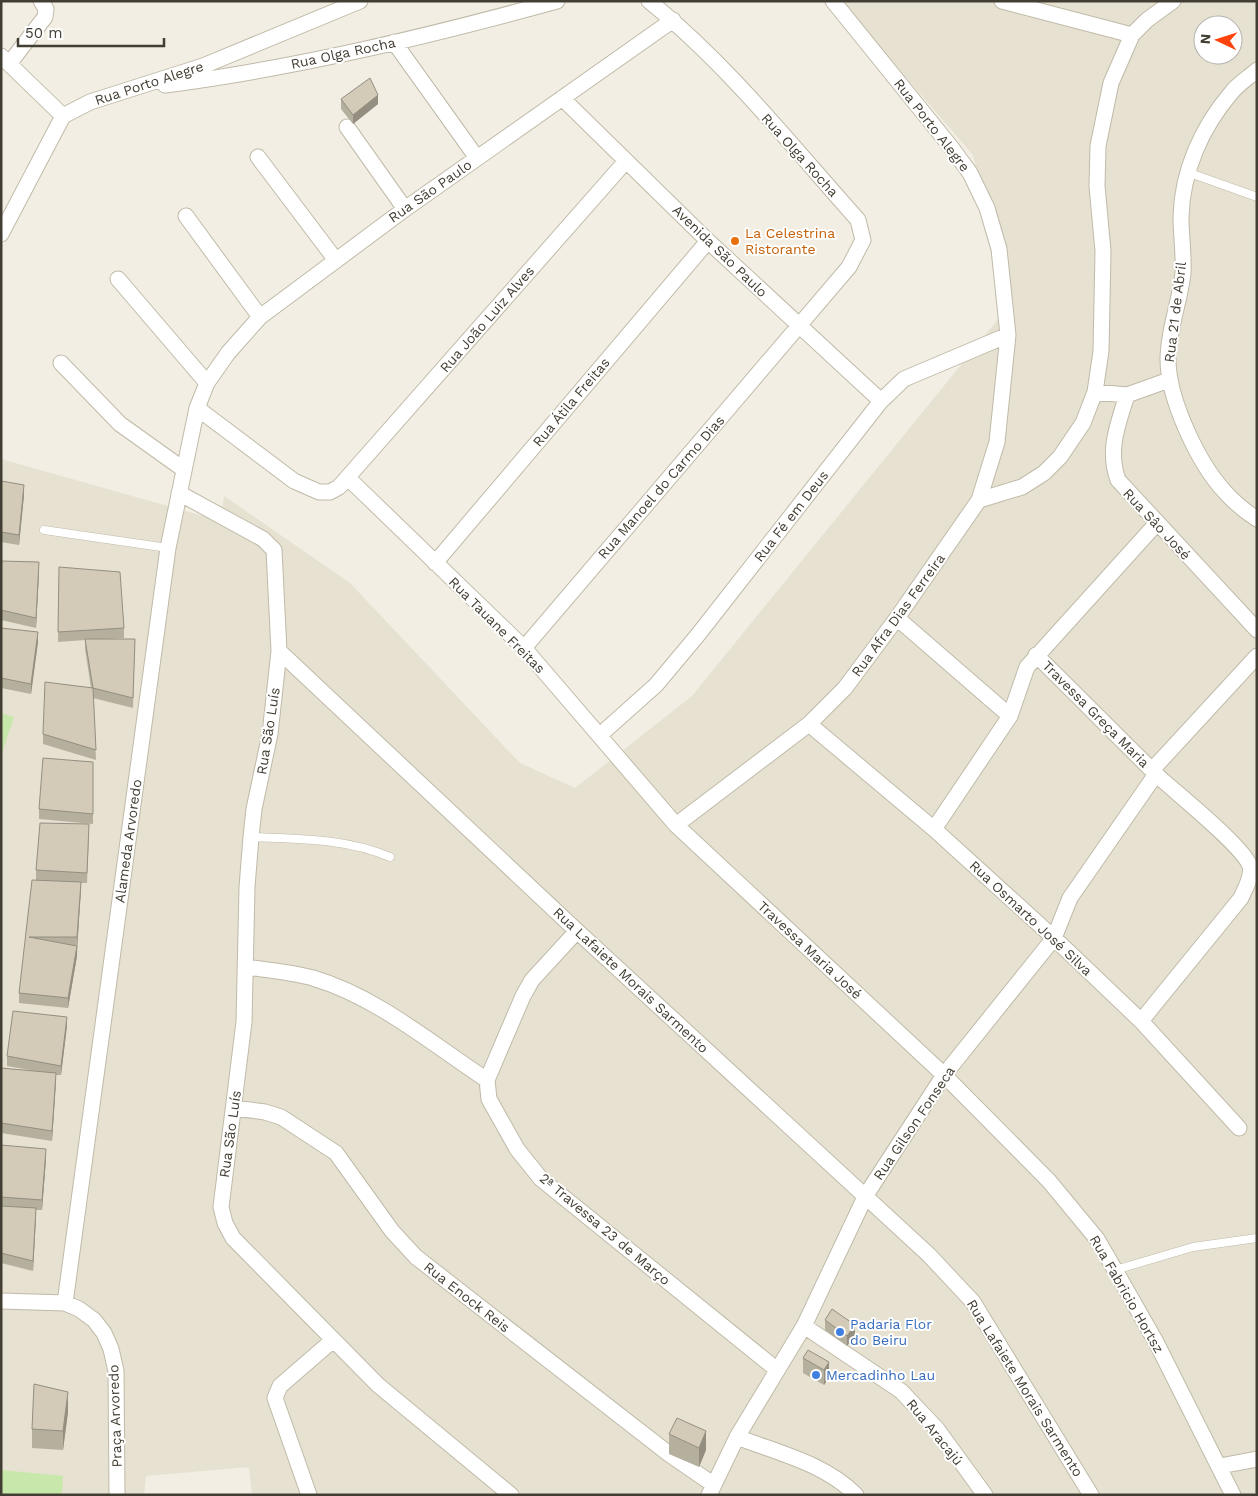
<svg xmlns="http://www.w3.org/2000/svg" width="1258" height="1496" font-family="'Work Sans',sans-serif">
	<style>
		.residential { fill: #e6e1d1; fill-rule: evenodd }
		.green { fill: #c7e8aa }
		.lines { fill: none; stroke-linecap: round; stroke-linejoin: round }
		.service-casing { stroke: #c0baa8; stroke-width: 9 }
		.minor-casing { stroke: #c0baa8; stroke-width: 17 }
		.service { stroke: #fff; stroke-width: 8 }
		.minor { stroke: #fff; stroke-width: 15 }
		.wall { fill: #b5af9e }
		.shaded-wall { fill: #948e81 }
		.building { fill: #d3cbb8; stroke: #948e81 }
		.food-dot { fill: #e8710a; stroke: #fff; stroke-width: 2 }
		.shop-dot { fill: #3f7fe0; stroke: #fff; stroke-width: 2 }
		.labels { text-anchor: middle; stroke-width: 4; stroke-linejoin: round; paint-order: stroke }
		.street-label { font-size: 14px; fill: #433e33; stroke: #fff }
		.food-label { font-size: 14px; fill: #c56008; stroke: #fff; text-anchor: start }
		.shop-label { font-size: 14px; fill: #366cbe; stroke: #fff; text-anchor: start }
	</style>
	<rect width="100%" height="100%" fill="#f2eee3"/>
	<path class="residential" d="M845,1H1257V1495H252L249,1467L146,1476L144,1495H1V459L221,521L224,496L350,583L520,763L575,788L692,696L1008,307L973,155L853,16ZM1203,25H1233V55H1203Z"/>
	<path class="green" d="M1,713L14,717L1,756Z
		M1,1470L63,1476L62,1495H1Z"/>
	<g class="lines">
		<defs>
			<path id="service" d="M1187,172L1257,197
				M44,530L168,548
				M251,837C298,839 346,838 390,857
				M1115,1270L1193,1247L1257,1238"/>
			<path id="minor" d="M833,1L951,147L970,173L987,208L999,249L1008,335L997,442L979,500
				M1002,1L1132,35
				M394,42L477,158
				M1,56L63,116
				M9,64L45,17L46,9L41,1
				M1257,70C1248,78 1238,84 1231,93C1202,127 1182,171 1181,217C1181,235 1184,255 1183,273C1180,302 1168,330 1168,359C1168,399 1198,463 1225,492C1234,502 1246,512 1257,519
				M165,85C297,68 429,36 557,1
				M562,98L708,241L881,401
				M347,127L405,209
				M258,157L335,259
				M186,216L260,317
				M1,234L63,116L90,102L203,66L360,1
				M118,279L207,383
				M61,363L120,424L183,469
				M1095,392L1127,395L1169,380
				M1127,395C1118,424 1107,450 1118,480L1257,630
				M197,408L294,481L319,492H330L339,487L626,161
				M348,478L524,648L676,825L944,1075L1049,1181L1097,1239L1115,1270L1156,1342L1233,1495
				M179,493L263,539L274,550L279,651L577,931L929,1255L973,1302L1091,1495
				M435,563L708,241
				M897,618L1010,716
				M524,648L849,267L863,240L858,220C791,145 728,65 649,1
				M279,651L270,734L254,809L251,837L247,887L244,1022L221,1207L225,1223L233,1238L378,1385L511,1495
				M1036,655C1077,695 1117,736 1158,776C1176,793 1243,846 1250,866C1253,877 1245,888 1241,898L1141,1021
				M809,724L934,829L1054,938L1141,1021L1239,1128
				M600,735L656,685L697,636L881,401L904,379L1008,335
				M1152,770L1257,656
				M676,825L809,724L845,688L897,618L979,500L1022,487L1044,473L1060,457L1083,423L1095,392L1101,351L1103,251L1097,186L1098,146L1111,83L1132,35L1147,20L1173,1
				M934,829L1010,716L1027,667L1157,523
				M577,931L532,980L523,996L487,1080L489,1099L517,1149L541,1179L776,1369
				M246,967C268,970 291,972 313,978C377,997 432,1044 487,1080
				M235,1108L265,1112L281,1117L336,1153L392,1231L416,1257L669,1454L714,1485
				M1,1301L65,1303L79,1309L94,1320L104,1333L111,1349L116,1371L117,1495
				M65,1303L168,548L197,408L207,383L228,353L260,317L405,209L673,20
				M804,1326L901,1391L937,1429L985,1495
				M737,1437C778,1453 824,1463 856,1495
				M1220,1466L1257,1459
				M309,1495L275,1398L280,1386L332,1341
				M709,1495L737,1437L804,1326L866,1195L944,1075L1054,938L1070,898L1156,774"/>
		</defs>
		<use href="#service" class="service-casing"/>
		<use href="#minor" class="minor-casing"/>
		<use href="#service" class="service"/>
		<use href="#minor" class="minor"/>
	</g>
	<path class="wall" d="M341,99L378,104L353,124L341,109Z
		M1,481L24,495L19,545L1,542Z
		M1,561L39,572L36,628L1,620Z
		M59,567L124,628V638L107,639H135L133,708L93,698L96,760L43,744V734L91,688L85,649V640L58,642Z
		M1,628L38,642L31,694L1,688Z
		M93,762V824L39,819V809Z
		M89,834L87,883H81L77,956L68,1008L19,1003V993L36,880V870Z
		M67,1026L61,1075H56L52,1141L1,1133V1068L41,1072L7,1066V1056Z
		M1,1145L46,1159L42,1210H36L33,1271L1,1263Z
		M825,1320L855,1335L847,1346L825,1330Z
		M803,1358L829,1362V1377L824,1385L803,1373Z
		M68,1412L63,1450L32,1448V1429Z
		M669,1434L706,1450L699,1467L669,1454Z"/>
	<path class="shaded-wall" d="M378,95V104L353,124V115Z
		M24,485V495L19,545V535Z
		M39,562V572L36,628V618Z
		M38,632V642L31,694V684Z
		M81,882V891L77,947V937Z
		M77,946V956L68,1008V998Z
		M67,1017V1026L61,1075V1066Z
		M56,1073V1083L52,1141V1131Z
		M46,1149V1159L42,1210V1200Z
		M36,1208V1218L33,1271V1261Z
		M855,1325V1335L847,1346V1336Z
		M829,1362V1377L824,1385V1370Z
		M68,1392V1412L63,1450V1431Z
		M706,1431V1450L699,1467V1448Z"/>
	<path class="building" d="M370,78L378,95L353,115L341,99Z
		M1,481L24,485L19,535L1,532Z
		M1,561L39,562L36,618L1,610Z
		M59,567L120,572L124,628L58,632Z
		M1,628L38,632L31,684L1,678Z
		M85,639H135L133,698L93,688Z
		M45,682L93,688L96,750L43,734Z
		M43,758L93,762V814L39,809Z
		M40,823L89,824L87,873L36,870Z
		M32,880L81,882L77,937H29L77,946L68,998L19,993Z
		M13,1011L67,1017L61,1066L7,1056Z
		M1,1068L56,1073L52,1131L1,1123Z
		M1,1145L46,1149L42,1200L1,1197Z
		M1,1206L36,1208L33,1261L1,1253Z
		M832,1309L855,1325L847,1336L825,1320Z
		M808,1350L829,1362L824,1370L803,1358Z
		M34,1384L68,1392L63,1431L32,1429Z
		M677,1418L706,1431L699,1448L669,1434Z"/>
	<circle class="food-dot" cx="735" cy="241" r="5"/>
	<g class="shop-dot">
		<circle cx="840" cy="1332" r="5"/>
		<circle cx="816" cy="1375" r="5"/>
	</g>
	<g class="labels">
		<g class="street-label">
			<text transform="translate(343 53) rotate(-12)" y="5">Rua Olga Rocha</text>
			<text transform="translate(149 83) rotate(-18)" y="5">Rua Porto Alegre</text>
			<text transform="translate(932 125) rotate(52)" y="5">Rua Porto Alegre</text>
			<text transform="translate(800 155) rotate(48)" y="5">Rua Olga Rocha</text>
			<text transform="translate(430 191) rotate(-35)" y="5">Rua São Paulo</text>
			<text transform="translate(720 251) rotate(44)" y="5">Avenida São Paulo</text>
			<text transform="translate(1175 312) rotate(-83)" y="5">Rua 21 de Abril</text>
			<text transform="translate(487 319) rotate(-49)" y="5">Rua João Luiz Alves</text>
			<text transform="translate(571 402) rotate(-50)" y="5">Rua Átila Freitas</text>
			<text transform="translate(661 487) rotate(-49)" y="5">Rua Manoel do Carmo Dias</text>
			<text transform="translate(791 516) rotate(-52)" y="5">Rua Fé em Deus</text>
			<text transform="translate(1157 524) rotate(47)" y="5">Rua Sâo José</text>
			<text transform="translate(898 615) rotate(-54)" y="5">Rua Afra Dias Ferreira</text>
			<text transform="translate(497 625) rotate(45)" y="5">Rua Tauane Freitas</text>
			<text transform="translate(1096 714) rotate(45)" y="5">Travessa Greça Maria</text>
			<text transform="translate(268 731) rotate(-81)" y="5">Rua São Luís</text>
			<text transform="translate(128 841) rotate(-82)" y="5">Alameda Arvoredo</text>
			<text transform="translate(1031 918) rotate(43)" y="5">Rua Osmarto José Silva</text>
			<text transform="translate(810 950) rotate(43)" y="5">Travessa Maria José</text>
			<text transform="translate(631 980) rotate(43)" y="5">Rua Lafaiete Morais Sarmento</text>
			<text transform="translate(914 1123) rotate(-56)" y="5">Rua Gilson Fonseca</text>
			<text transform="translate(230 1134) rotate(-82)" y="5">Rua São Luís</text>
			<text transform="translate(605 1229) rotate(40)" y="5">2ª Travessa 23 de Março</text>
			<text transform="translate(1127 1294) rotate(60)" y="5">Rua Fabricio Hortsz</text>
			<text transform="translate(467 1297) rotate(38)" y="5">Rua Enock Reis</text>
			<text transform="translate(1025 1388) rotate(58)" y="5">Rua Lafaiete Morais Sarmento</text>
			<text transform="translate(115 1416) rotate(-92)" y="5">Praça Arvoredo</text>
			<text transform="translate(935 1432) rotate(51)" y="5">Rua Aracajú</text>
		</g>
		<g class="food-label">
			<text x="745" y="238">La Celestrina<tspan x="745" dy="16">Ristorante</tspan></text>
		</g>
		<g class="shop-label">
			<text x="850" y="1329">Padaria Flor<tspan x="850" dy="16">do Beiru</tspan></text>
			<text x="826" y="1380">Mercadinho Lau</text>
		</g>
	</g>
	<rect width="1258" height="1496" fill="none" stroke="#433e33" stroke-width="5"/>
	<g transform="translate(1218 40) rotate(274)"><circle r="24" fill="#ffffff" stroke="#b4b2ad"/>
	<path d="M0-4L9 19L0 12L-9 19Z" fill="#fe440e"/>
	<text y="-8" font-size="14" font-weight="bold" text-anchor="middle" fill="#433e33">N</text>
	</g>
	<path d="M18 38v8h146v-8" fill="none" stroke="#433e33" stroke-width="2.5"/>
	<text x="25" y="38" font-size="15" fill="#433e33" stroke="#ffffff" stroke-width="4" paint-order="stroke">50 m</text>
</svg>
